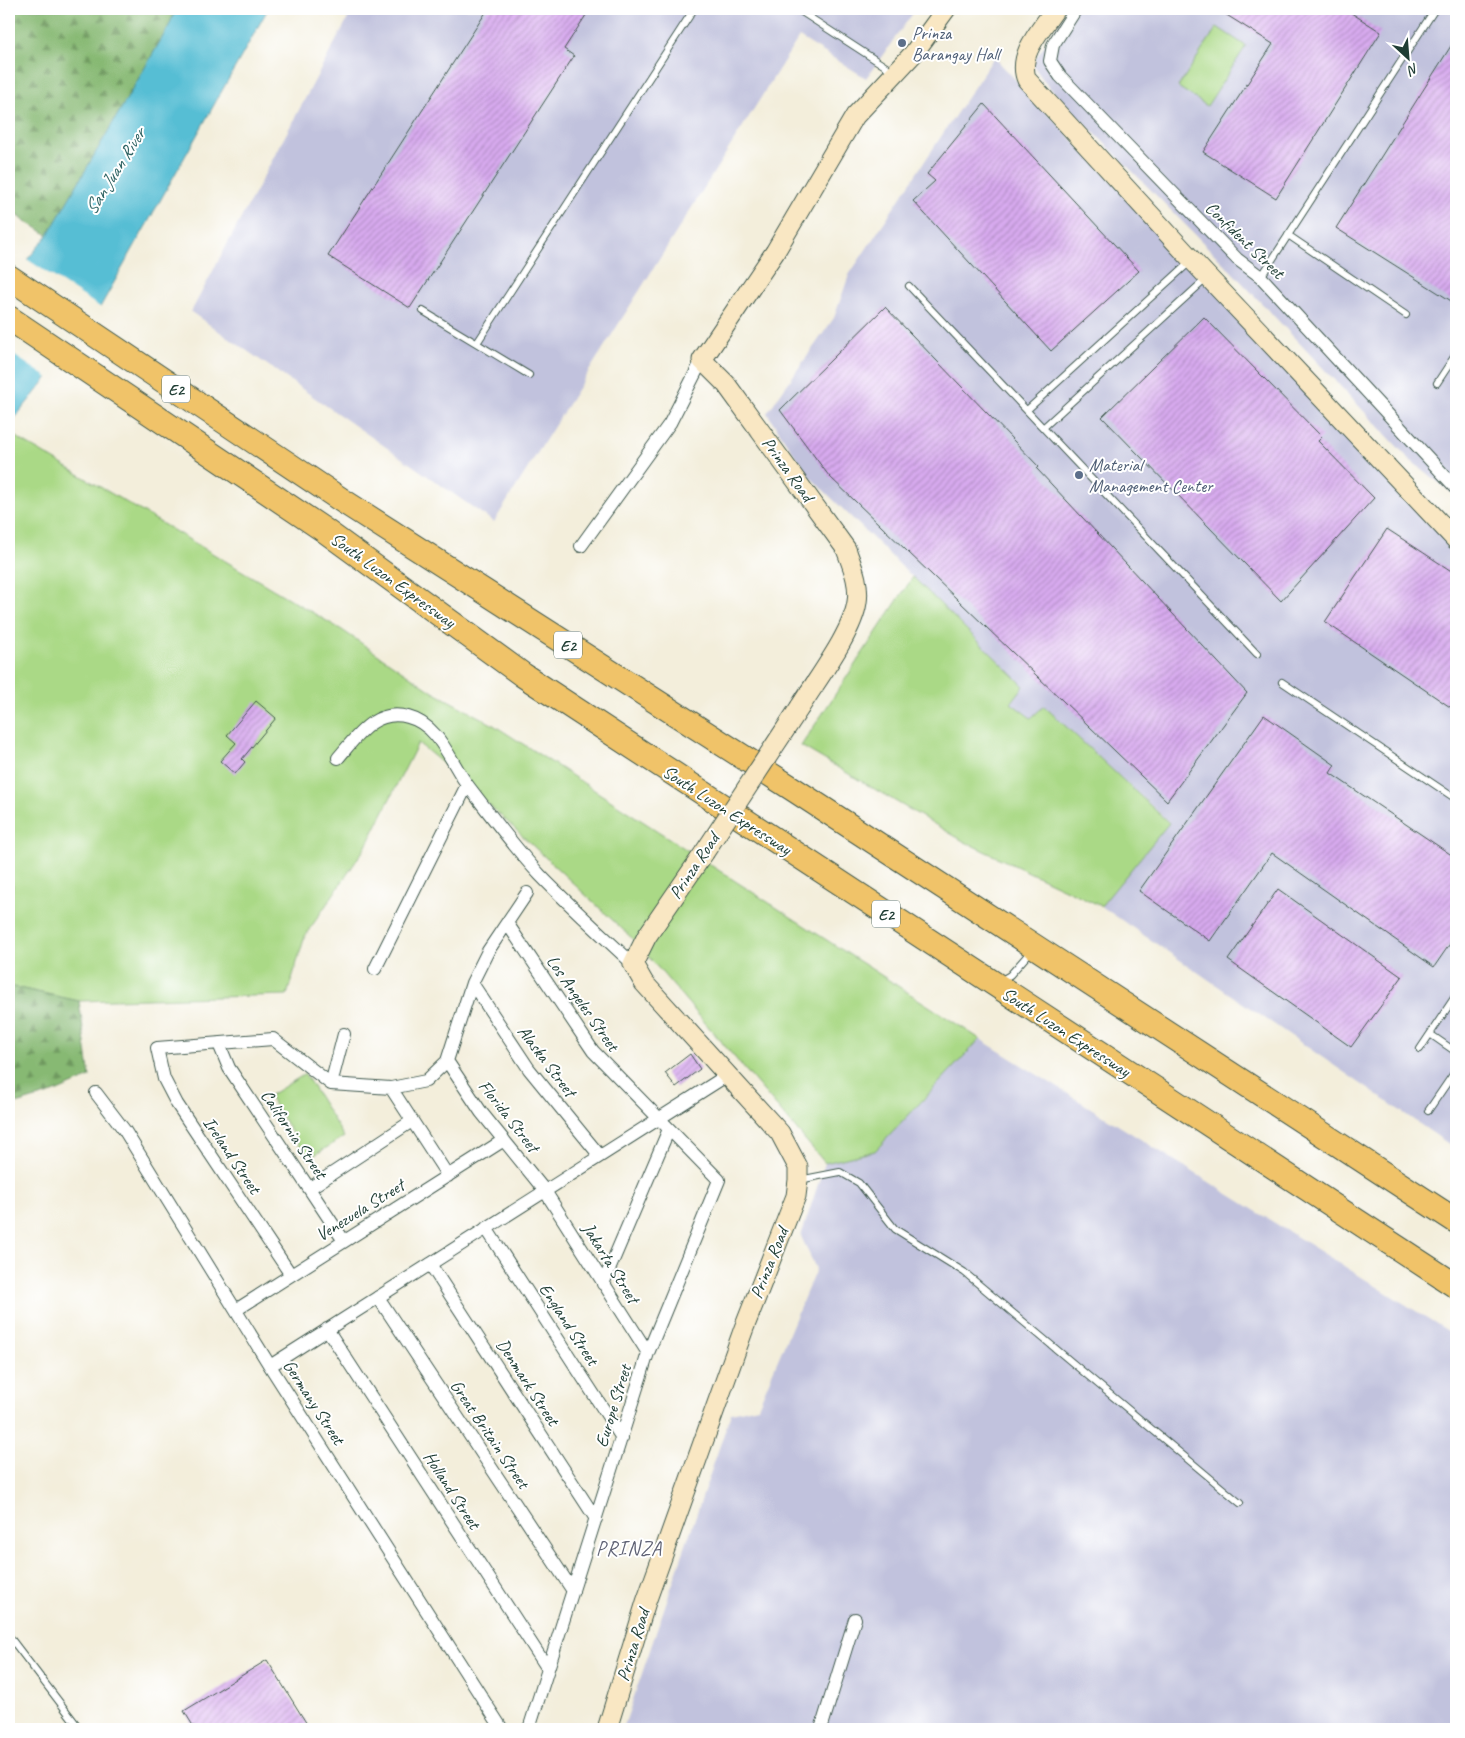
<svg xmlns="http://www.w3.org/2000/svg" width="1465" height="1738" font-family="Caveat,sans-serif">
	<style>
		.industrial { fill: #c1c2dd }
		.green { fill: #aad986; stroke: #648b5d }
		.forest { fill: url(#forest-firs); stroke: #537b54 }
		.water { fill: #57bed4; stroke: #3b7e84 }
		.pier { fill: #f3eedb }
		.building { fill: url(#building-hatch) }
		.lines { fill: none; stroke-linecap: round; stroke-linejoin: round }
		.lane-casing { stroke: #3f584d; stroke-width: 8 }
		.street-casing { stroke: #3f584d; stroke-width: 14 }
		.secondary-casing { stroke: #3f584d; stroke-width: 21 }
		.highway-casing { stroke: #3f584d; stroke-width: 26 }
		.lane { stroke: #fff; stroke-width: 6 }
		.street { stroke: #fff; stroke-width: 12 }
		.secondary { stroke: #f9e7c3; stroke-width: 19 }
		.highway { stroke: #f0c369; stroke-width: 24 }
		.secondary-bridge-casing { stroke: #3f584d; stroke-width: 21; stroke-linecap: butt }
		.secondary-bridge { stroke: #f9e7c3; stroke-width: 19 }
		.service-dot { fill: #5c6f8a; stroke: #fff; stroke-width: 2 }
		.labels { text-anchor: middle; stroke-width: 4; stroke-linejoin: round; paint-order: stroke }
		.shield { fill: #fff; stroke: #627771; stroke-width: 1 }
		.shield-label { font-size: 16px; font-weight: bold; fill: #1f3d34 }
		.service-label { font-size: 18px; fill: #4e5e75; stroke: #fff; text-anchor: start }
		.street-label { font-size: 18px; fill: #1f3d34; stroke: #fff }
		.water-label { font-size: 19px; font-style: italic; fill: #306464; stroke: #fff }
		.quarter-label { font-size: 20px; letter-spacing: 1px; fill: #606375; stroke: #fff }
	</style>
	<defs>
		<pattern id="forest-firs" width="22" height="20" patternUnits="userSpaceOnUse" patternTransform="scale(1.25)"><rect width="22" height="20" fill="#87b973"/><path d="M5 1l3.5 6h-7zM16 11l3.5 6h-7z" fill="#6e985f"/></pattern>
		<pattern id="building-hatch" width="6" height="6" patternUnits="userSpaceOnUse" patternTransform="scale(1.25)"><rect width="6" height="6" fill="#d8aaef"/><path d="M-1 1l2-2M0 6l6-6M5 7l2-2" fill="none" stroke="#af8cc2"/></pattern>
	</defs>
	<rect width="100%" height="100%" fill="#fff"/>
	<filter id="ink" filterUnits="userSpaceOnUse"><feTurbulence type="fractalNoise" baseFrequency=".02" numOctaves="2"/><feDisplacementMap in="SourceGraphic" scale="10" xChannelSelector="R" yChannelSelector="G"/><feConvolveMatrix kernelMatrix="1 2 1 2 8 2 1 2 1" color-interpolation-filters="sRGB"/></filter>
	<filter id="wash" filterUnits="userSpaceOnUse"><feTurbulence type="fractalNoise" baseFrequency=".0096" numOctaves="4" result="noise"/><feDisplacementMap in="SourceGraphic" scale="20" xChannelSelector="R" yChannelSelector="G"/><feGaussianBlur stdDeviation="1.12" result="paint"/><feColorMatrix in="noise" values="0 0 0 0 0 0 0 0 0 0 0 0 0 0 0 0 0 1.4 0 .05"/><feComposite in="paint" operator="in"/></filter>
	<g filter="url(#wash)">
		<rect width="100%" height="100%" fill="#f3eedb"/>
		<path class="industrial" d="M353,9H916L866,78L799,37L494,522L191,312Z
			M1068,9H1456V496L1411,461L1232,272L1047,85L1032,64Z
			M994,57L1399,483L1456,524V1149L1101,906L1169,822L1044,706L1031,718L1011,703L1023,685L808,475L767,413L834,318L849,275Z
			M980,1039L1456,1336V1729H623L731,1413L758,1407L816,1269L801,1236L825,1163L875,1151Z"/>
		<path class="green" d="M1217,27L1246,46L1207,106L1178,87Z
			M9,433L342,630L433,692L492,724L980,1039L875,1151L825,1163L635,941L457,775L418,743L365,848L305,936L287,995L79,1001L9,986V903L13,885L9,883Z
			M913,577L1024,686L1011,703L1031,718L1044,706L1169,823L1101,906L965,842L801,746Z
			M305,1074L344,1137L308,1159L269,1096Z"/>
		<path class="forest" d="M9,9H176L169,26L48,235L9,211Z
			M9,986L79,1001L90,1077L53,1093L9,1106Z"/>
		<path class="water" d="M176,9H268L89,327L9,425V281L48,235L169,26Z"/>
		<path class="pier" d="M25,258L103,309L91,329L50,379L9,352V277Z"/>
		<g id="blocks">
			<path class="building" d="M488,9H590L564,49L574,56L410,308L328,256Z
				M1217,9H1345L1381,32L1276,198L1203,152L1273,44Z
				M1456,38V304L1336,228Z
				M984,104L1139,271L1051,351L913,201L935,181L927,174Z
				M885,307L1039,467L1037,469L1247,693L1167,801L829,476L780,410Z
				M1204,317L1322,437L1318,441L1374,498L1281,601L1102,417Z
				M1387,529L1456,574V711L1325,622Z
				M256,701L276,718L242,759L245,762L235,774L220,761L236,743L227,735Z
				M1264,715L1335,765L1330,773L1456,858V935L1434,967L1272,853L1210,941L1139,891Z
				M1278,889L1402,977L1351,1047L1228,960Z
				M690,1054L700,1069L676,1087L665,1073Z
				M267,1660L310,1729H195L184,1711Z"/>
		</g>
	</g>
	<g filter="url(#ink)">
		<use href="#blocks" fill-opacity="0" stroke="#3f584d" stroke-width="1"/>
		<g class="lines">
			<defs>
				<path id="lane" d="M797,9L894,72
					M1288,235L1406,315
					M1261,277L1435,9
					M909,286L1257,654
					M423,311L529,375
					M477,343L694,9
					M1437,383L1456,354
					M1027,410L1191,261
					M1044,427L1207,278
					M1282,682L1456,799
					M1000,981L1010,975L1032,950
					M1430,1034L1456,1052
					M1420,1049L1456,995
					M1428,1111L1456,1070
					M799,1180L840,1172L859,1183L895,1229L964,1272L1240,1503
					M9,1636L80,1729"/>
				<path id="street" d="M1076,9L1053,45L1050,61L1060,76L1237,259L1261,277L1456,488
					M581,546L670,423L702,360
					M338,758C357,736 375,708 408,717C440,725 451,764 469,787C491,816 515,848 540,875C570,906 602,935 633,964
					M507,923L593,1051L719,1180L648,1353L529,1729
					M375,969L467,785
					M472,983L529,1069L600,1156
					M219,1044L229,1068L344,1241
					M447,1061L481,1112L545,1191L648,1353
					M331,1084L344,1034
					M391,1088L448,1176
					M96,1093L125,1131L270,1366L502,1729
					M310,1188L412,1121
					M486,1228L622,1438
					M430,1264L596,1519
					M291,1275L177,1104L164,1079L157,1048L273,1039L331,1084L391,1088L426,1081L447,1061L472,983L488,951L527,893
					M603,1284L669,1129
					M378,1297L573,1591
					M236,1310L504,1140
					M327,1329L548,1669
					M270,1366L726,1076
					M821,1729L855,1619"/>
				<path id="secondary" d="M1055,9C1042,29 1016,55 1027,80L1192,260L1456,540
					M800,707C817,679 853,632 857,602C860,583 852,566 846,549L726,384L702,360L775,252L855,116L913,54L946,9
					M607,1729L646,1602L744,1328L796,1196L798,1180V1167L780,1133L644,983L633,964L647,936L704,853"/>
				<path id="highway" d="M9,277L343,501L793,789L1456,1221
					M9,318L324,530L523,675L1456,1286"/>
			</defs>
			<use href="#lane" class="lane-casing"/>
			<use href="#street" class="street-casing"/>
			<use href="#secondary" class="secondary-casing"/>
			<use href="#highway" class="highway-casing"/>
			<use href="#lane" class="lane"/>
			<use href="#street" class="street"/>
			<use href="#secondary" class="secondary"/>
			<use href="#highway" class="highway"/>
			<defs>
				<path id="secondary-bridge" d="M704,853L800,707"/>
			</defs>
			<use href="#secondary-bridge" class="secondary-bridge-casing"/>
			<use href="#secondary-bridge" class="secondary-bridge"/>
		</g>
	</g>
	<g class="service-dot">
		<circle cx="902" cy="43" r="5"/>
		<circle cx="1079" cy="475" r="5"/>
	</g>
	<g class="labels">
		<g class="shield">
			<rect x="162" y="375.5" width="28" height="27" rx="4"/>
			<rect x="554" y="631.5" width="28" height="27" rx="4"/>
			<rect x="872" y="900.5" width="28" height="27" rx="4"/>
		</g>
		<g class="shield-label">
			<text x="176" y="395">E2</text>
			<text x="568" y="651">E2</text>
			<text x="886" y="920">E2</text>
		</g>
		<g class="service-label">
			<text x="912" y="39">Prinza<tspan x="912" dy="21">Barangay Hall</tspan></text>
			<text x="1089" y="471">Material<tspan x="1089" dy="21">Management Center</tspan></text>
		</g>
		<g class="street-label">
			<text transform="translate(1245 240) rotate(44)" y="6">Confident Street</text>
			<text transform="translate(788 469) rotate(54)" y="6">Prinza Road</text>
			<text transform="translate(393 580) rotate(36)" y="6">South Luzon Expressway</text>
			<text transform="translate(727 810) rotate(33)" y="6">South Luzon Expressway</text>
			<text transform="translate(694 866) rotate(-56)" y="6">Prinza Road</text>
			<text transform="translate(583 1003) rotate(55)" y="6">Los Angeles Street</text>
			<text transform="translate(1066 1032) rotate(33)" y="6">South Luzon Expressway</text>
			<text transform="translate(547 1061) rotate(53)" y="6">Alaska Street</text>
			<text transform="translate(509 1116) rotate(52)" y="6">Florida Street</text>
			<text transform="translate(294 1134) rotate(56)" y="6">California Street</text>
			<text transform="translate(232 1155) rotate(56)" y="6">Ireland Street</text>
			<text transform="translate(360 1210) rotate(-32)" y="6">Venezuela Street</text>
			<text transform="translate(611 1263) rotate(58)" y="6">Jakarta Street</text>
			<text transform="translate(769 1263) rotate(-68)" y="6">Prinza Road</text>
			<text transform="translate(569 1324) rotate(57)" y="6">England Street</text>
			<text transform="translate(528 1382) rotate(57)" y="6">Denmark Street</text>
			<text transform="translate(314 1402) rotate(57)" y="6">Germany Street</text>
			<text transform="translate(613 1406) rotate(-73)" y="6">Europe Street</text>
			<text transform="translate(490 1434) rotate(56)" y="6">Great Britain Street</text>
			<text transform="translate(452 1490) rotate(57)" y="6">Holland Street</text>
			<text transform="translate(633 1645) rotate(-73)" y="6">Prinza Road</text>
		</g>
		<g class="water-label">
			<text transform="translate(114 171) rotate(-58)" y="7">San Juan River</text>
		</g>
		<g class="quarter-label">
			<text x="629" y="1555">PRINZA</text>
		</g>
	</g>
	<rect width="1465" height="1738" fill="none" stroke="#fff" stroke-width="30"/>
	<g transform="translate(1408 58) rotate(154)" stroke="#ffffff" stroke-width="4" paint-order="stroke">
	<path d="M0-4L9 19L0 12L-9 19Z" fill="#1f3d34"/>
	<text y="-8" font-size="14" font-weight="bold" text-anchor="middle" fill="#1f3d34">N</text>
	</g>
</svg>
